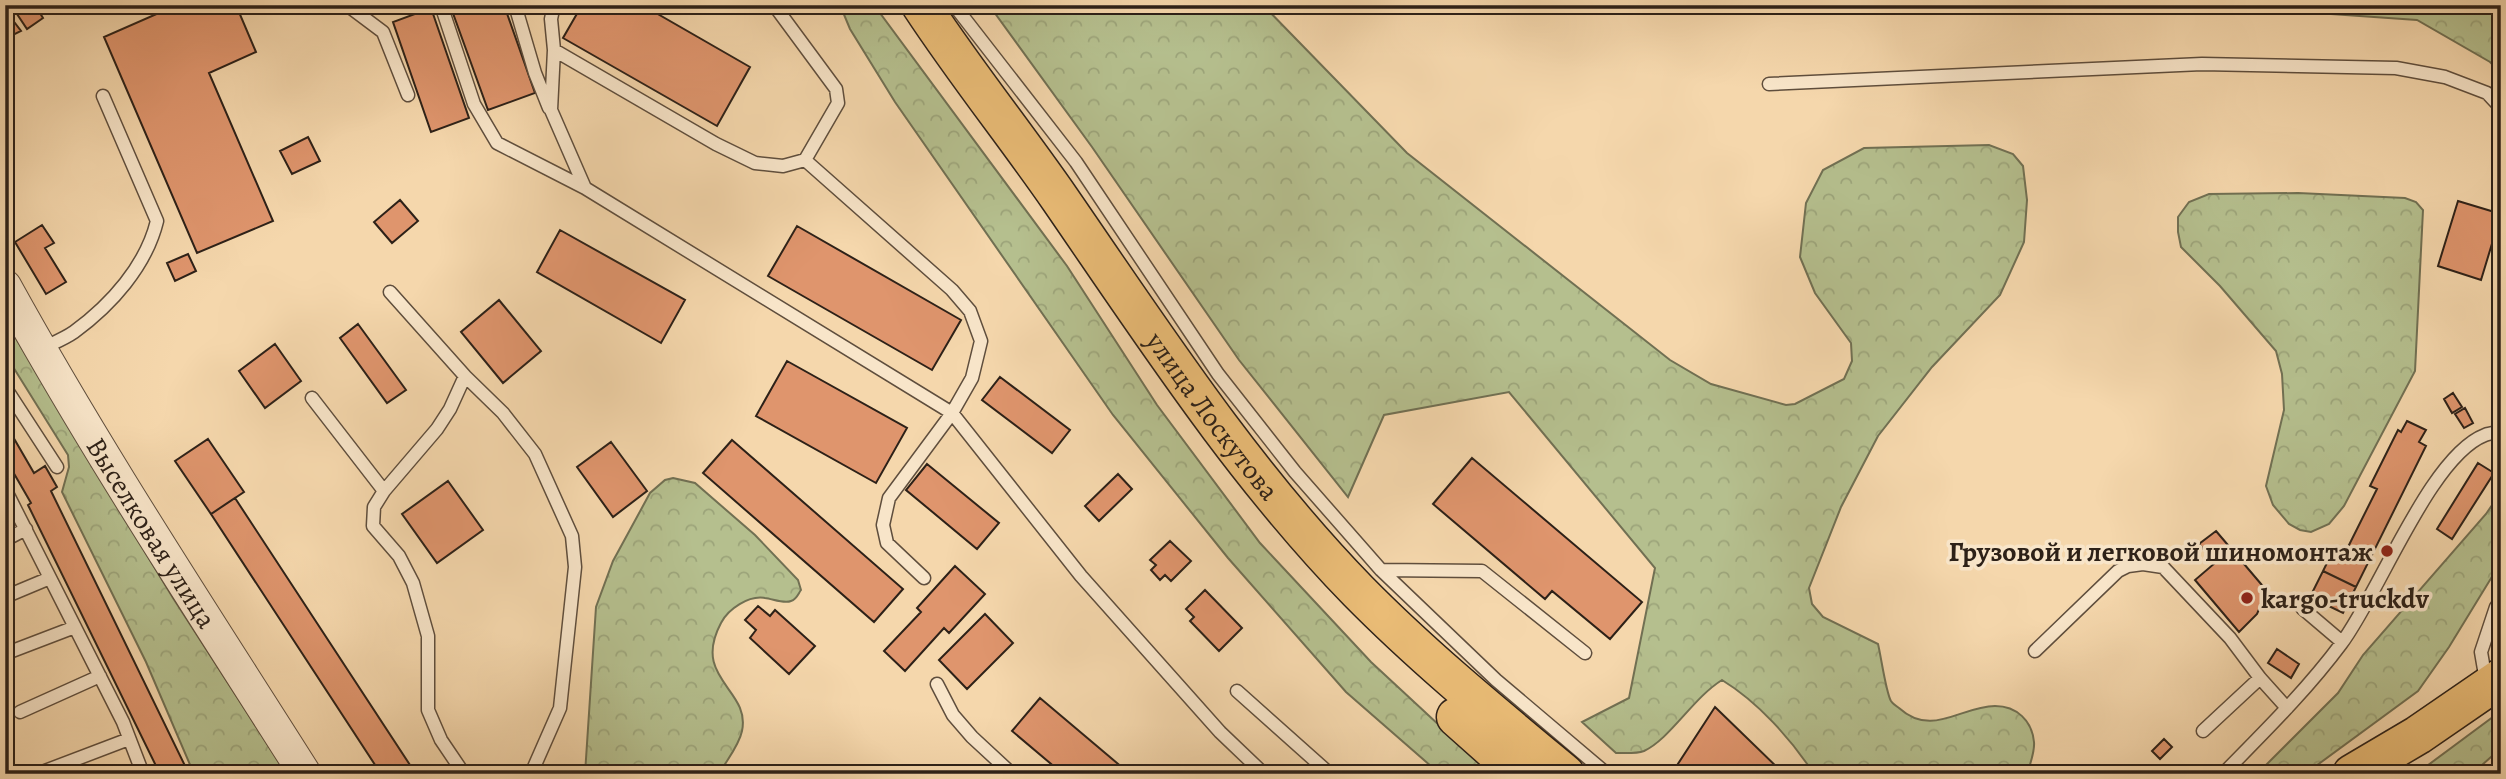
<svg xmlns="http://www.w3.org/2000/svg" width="2506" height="779" font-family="Alegreya,serif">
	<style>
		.forest { fill: url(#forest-crowns); stroke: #717053; stroke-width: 2 }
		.building { fill: #df956d; stroke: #2d2118; stroke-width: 2 }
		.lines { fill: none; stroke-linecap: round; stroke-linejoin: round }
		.service-casing { stroke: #5f4e3d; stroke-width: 15 }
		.tertiary-casing { stroke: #5f4e3d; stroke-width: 34 }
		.primary-casing { stroke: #2d2118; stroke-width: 41 }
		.service { stroke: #f8e5c9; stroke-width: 12 }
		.tertiary { stroke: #f8e5c9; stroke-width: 32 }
		.primary { stroke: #eabc76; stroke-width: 38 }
		.poi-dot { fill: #8f2418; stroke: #f8e5c9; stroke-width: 2.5 }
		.labels { text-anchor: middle; stroke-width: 7; stroke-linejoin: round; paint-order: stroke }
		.street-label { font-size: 28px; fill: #2d2118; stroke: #f8e5c9 }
		.poi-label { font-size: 28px; font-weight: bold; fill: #2d2118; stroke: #f8e5c9; text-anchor: end }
	</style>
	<defs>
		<pattern id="forest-crowns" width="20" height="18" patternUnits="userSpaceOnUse" patternTransform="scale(1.75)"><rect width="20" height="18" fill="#b5bf8e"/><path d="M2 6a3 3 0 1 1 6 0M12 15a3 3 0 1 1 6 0" fill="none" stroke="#9ca47a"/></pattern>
	</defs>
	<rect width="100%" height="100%" fill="#f5d7ac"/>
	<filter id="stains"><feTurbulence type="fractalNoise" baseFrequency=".00286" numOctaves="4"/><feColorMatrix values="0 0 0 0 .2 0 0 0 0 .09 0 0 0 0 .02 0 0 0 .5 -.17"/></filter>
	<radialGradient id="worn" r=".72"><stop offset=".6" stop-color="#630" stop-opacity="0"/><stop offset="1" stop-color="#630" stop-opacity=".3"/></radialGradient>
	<path class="forest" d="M840,5H874L1067,266L1157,405L1260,543L1371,662L1440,726L1498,774H1441L1432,767L1346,692L1228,558L1113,415L895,102L850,29Z
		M989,5H1263L1407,153L1670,360L1711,384L1786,405L1795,404L1844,379L1852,361L1851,343L1815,293L1800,257L1806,203L1823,170L1864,148L1989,145L2013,154L2023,166L2027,200L2024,242L2000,295L1932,367L1878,436L1841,507L1809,588L1812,604L1823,617L1878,644C1881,656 1886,693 1891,701C1893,704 1896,706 1899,708C1932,738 1961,706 1995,706C2017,706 2032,721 2034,742C2035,752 2030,764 2027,774H1814C1791,739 1758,702 1722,680C1693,698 1670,739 1644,751C1636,754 1624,753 1616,753L1582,722L1629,698L1655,568L1509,392L1384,415L1348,497L1239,360L1092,147Z
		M2275,5H2501V73L2490,62L2417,20L2288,11Z
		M2298,193L2405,198L2416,202L2423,210L2415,371L2344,506L2329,524L2311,532L2300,530L2289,524L2273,505L2266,486L2284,410L2282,374L2276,351L2220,286L2181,247L2178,232V217L2189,202L2209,194Z
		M5,320L173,598L287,774H194L146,662L62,492L69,467L68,455L5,354Z
		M673,478L695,483L755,535L798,580L801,590C798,594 797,599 791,601C784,604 773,599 765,598C749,595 728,609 721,623C691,679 751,689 742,731C739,746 726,761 719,774H585L596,607L613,561L650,493L665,480Z
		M2501,492V562L2449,647L2418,691L2305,774H2257L2338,693L2363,655L2486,514Z
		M2501,711V748L2472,774H2416Z"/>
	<path class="building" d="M11,5H35L43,18L27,29Z
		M177,5H236L256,52L209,73L273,221L197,253L104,37Z
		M450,5H504L535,93L488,110Z
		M582,5H642L750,67L717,126L563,38Z
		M431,8L469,118L431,132L393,22Z
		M5,10L21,31L5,39Z
		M308,137L320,161L292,174L280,151Z
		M400,200L418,221L392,243L374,222Z
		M2458,201L2501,214L2481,280L2438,266Z
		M42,225L54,243L45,248L66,282L46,294L15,242Z
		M797,226L961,320L932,370L768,276Z
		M560,230L685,300L661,343L537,272Z
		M188,254L196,271L175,281L167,263Z
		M499,300L541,351L503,383L461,332Z
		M358,324L406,390L387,403L340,338Z
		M275,344L301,381L265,408L239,371Z
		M787,361L907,428L876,483L756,416Z
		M1000,377L1070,430L1052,453L982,400Z
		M2453,393L2462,407L2452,413L2444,399Z
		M2465,408L2473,423L2464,428L2455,414Z
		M2407,421L2426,430L2419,442L2426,446L2356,587L2323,571L2331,555L2341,561L2377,489L2370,486L2398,430L2401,432Z
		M5,423L34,473L45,466L57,487L51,491L189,774H160L28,505L31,503L5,458Z
		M208,439L244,492L211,514L175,461Z
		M732,440L903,589L874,622L703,473Z
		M611,442L647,491L613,517L577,467Z
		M1472,458L1642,602L1610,639L1552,591L1545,599L1433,504Z
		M2478,463L2494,473L2452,539L2437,529Z
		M927,464L999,523L977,549L906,490Z
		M1118,474L1132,489L1099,521L1085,506Z
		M448,481L483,530L437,563L402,514Z
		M235,498L410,765L397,774H381L211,514Z
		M2216,531L2267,591L2257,614L2239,632L2195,580L2215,563L2199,544Z
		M1170,541L1191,561L1171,581L1165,575L1160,580L1151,570L1156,565L1150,560Z
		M955,566L985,594L949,633L944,628L905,671L884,651L921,612L917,608Z
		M2323,571L2356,587L2343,613L2310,597Z
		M1205,590L1242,628L1219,651L1190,621L1194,617L1186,609Z
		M758,606L770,616L775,610L815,646L789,674L750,638L756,630L745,620Z
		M985,614L1013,643L967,689L939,660Z
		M2277,649L2299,664L2291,678L2268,663Z
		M1040,698L1130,774H1063L1012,731Z
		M1715,707L1782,772L1780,774L1672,773Z
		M2164,739L2172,747L2160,759L2152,751Z"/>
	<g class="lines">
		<defs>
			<path id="service" d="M347,5L383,32L408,95
				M441,5L474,104L497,143L585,188
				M515,5L535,73L549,108
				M554,5L551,19L554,50L551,110L585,188L952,413L1081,576L1220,732L1264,774
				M774,5L836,89L838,103L805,160
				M954,5L1076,162L1218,374L1295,472L1381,570L1496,680L1607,774
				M554,50L716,144L755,163L783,166L805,160L952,290L970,311L981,341L972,378L952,413L889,498L883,525L887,543L924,578
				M1769,84L2202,64L2396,68L2445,77L2487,93L2501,108
				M390,292L465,376L450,409L437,429L384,491L374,507L373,526L399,556L413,583L428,636V710L441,740L464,774
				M41,349C51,344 64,339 74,332C111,305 146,266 157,221L103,96
				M465,376L503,413L535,454L572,536L575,567L560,708L531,774
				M5,387L57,467
				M312,398L384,491
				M5,489L123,722L143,774
				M5,540L26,529
				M1381,570L1482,571L1585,653
				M7,596L50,578
				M2302,608L2342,642
				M2035,651L2118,571L2128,566L2143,564L2163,567L2230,638L2260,678L2287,708
				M7,653L75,627
				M2486,681L2481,652L2496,607L2501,600
				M937,684L953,715L972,737L1012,774
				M1237,691L1330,774
				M20,712L100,676
				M2203,731L2260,678
				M37,774L129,739
				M2223,774C2264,732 2306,691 2341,644C2379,594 2430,456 2485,435C2490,433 2496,433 2501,432"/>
			<g id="tertiary">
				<path id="s1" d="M5,286C97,453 203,613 305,774"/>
			</g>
			<g id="primary">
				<path id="s2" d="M921,5C965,72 1015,134 1060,199C1153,334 1243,473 1358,591C1423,657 1494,715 1565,774"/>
				<path d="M1456,717L1520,774"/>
				<path d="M2352,774L2418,735L2501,678"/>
			</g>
		</defs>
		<use href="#service" class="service-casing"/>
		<use href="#tertiary" class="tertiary-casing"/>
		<use href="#primary" class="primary-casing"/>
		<use href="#service" class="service"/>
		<use href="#tertiary" class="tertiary"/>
		<use href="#primary" class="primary"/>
	</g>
	<g class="poi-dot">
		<circle cx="2387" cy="551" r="7"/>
		<circle cx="2247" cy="598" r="7"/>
	</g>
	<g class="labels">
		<g class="street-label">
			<text dy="10" stroke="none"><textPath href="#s2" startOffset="504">улица Лоскутова</textPath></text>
			<text dy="10" stroke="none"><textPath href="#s1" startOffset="287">Выселковая улица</textPath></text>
		</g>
		<g class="poi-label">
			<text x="2373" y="561">Грузовой и легковой шиномонтаж</text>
			<text x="2261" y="608" text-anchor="start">kargo-truckdv</text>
		</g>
	</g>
	<rect width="2506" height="779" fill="none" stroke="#f5d7ac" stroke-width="28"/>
	<rect x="7" y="7" width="2492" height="765" fill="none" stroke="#2d2118" stroke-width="3.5"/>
	<rect x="14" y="14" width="2478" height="751" fill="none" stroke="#2d2118" stroke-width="2"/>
	<rect width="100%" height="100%" filter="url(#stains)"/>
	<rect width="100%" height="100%" fill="url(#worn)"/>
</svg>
